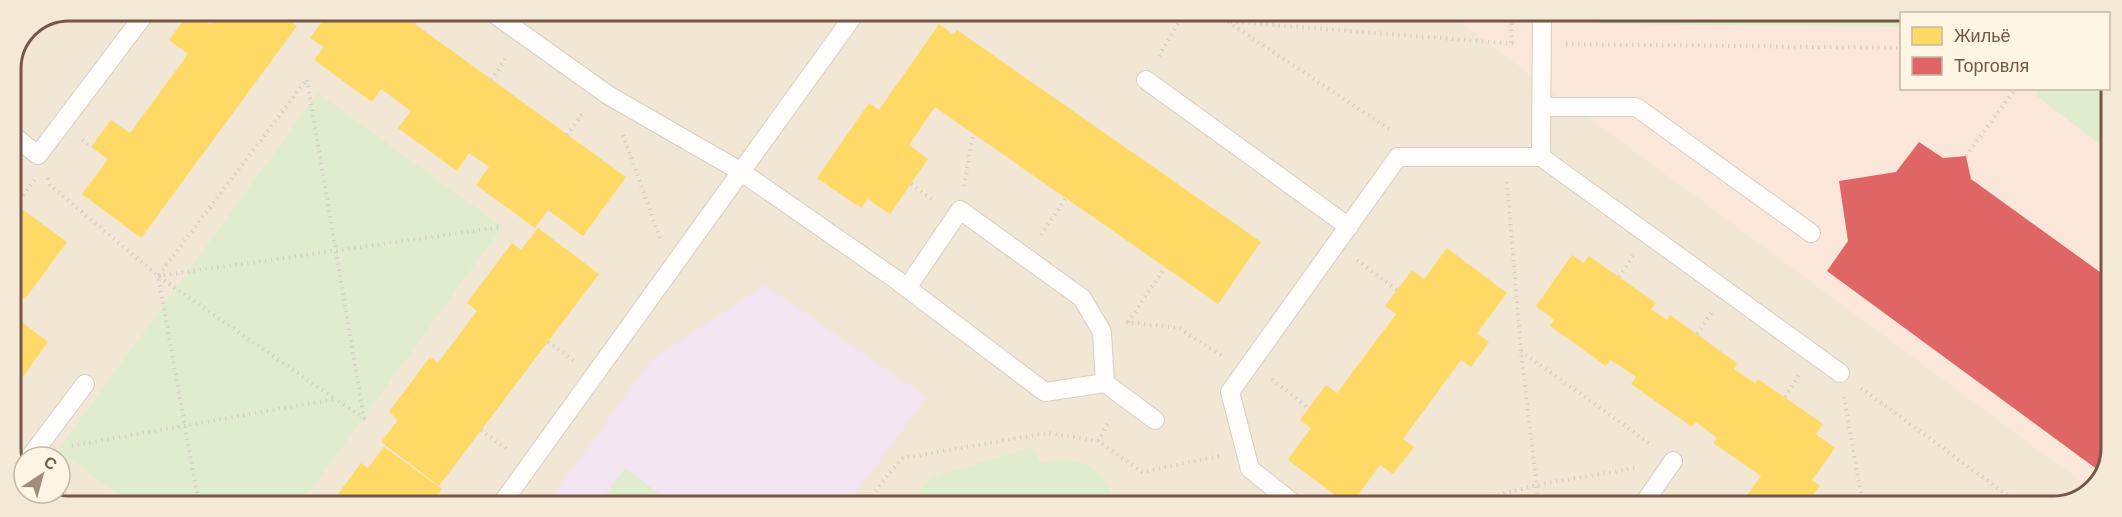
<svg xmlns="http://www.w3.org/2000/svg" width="2122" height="517" font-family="Arial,sans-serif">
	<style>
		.residential { fill: #f2e6d4 }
		.commercial { fill: #fbe7d9 }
		.education { fill: #f2e4f0 }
		.green { fill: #dfedce }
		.homes { fill: #ffd966 }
		.shops { fill: #e06666 }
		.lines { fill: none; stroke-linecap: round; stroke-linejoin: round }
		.lane-casing { stroke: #d7cdc3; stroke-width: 20 }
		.path { stroke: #d7cfc7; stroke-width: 4; stroke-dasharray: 1.5 4.5; stroke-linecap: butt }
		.lane { stroke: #fefdfb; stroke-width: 18 }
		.rim { fill: none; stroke: #745744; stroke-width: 3 }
	</style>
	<rect width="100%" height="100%" fill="#f6f0e5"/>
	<path class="residential" d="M69,11H1445L2092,489L2089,494L2054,506L57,505L36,493H60V457H24V485L11,456V68L28,27Z"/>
	<path class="commercial" d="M1445,11L2065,12L2068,13L1902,14V88H2108L2109,56L2111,61L2110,460L2092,489Z"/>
	<path class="education" d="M765,285L927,397L846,506H545L652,359Z"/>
	<path class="green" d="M1582,11L1923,12V13L1902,14L1901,27L1600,24Z
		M2109,56L2111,61V153L2037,96L2036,89L2108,88Z
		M318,93L502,227L300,505H132L58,450Z
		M1033,447L1041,464C1074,451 1110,468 1114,506H909L930,478Z
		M625,468L676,506H597Z"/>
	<path class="homes" d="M190,11L210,24L219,11H277L297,26L141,238L82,194L108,159L91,147L111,120L130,133L188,54L169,40Z
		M330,11H397L626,177L583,236L548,210L535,228L476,185L489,167L469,153L457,171L398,128L411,111L381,89L372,102L314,60L324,47L310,38Z
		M939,24L954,35L957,30L1261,242L1218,304L935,107L909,145L928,159L890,214L868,199L861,208L817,178L869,103L879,110Z
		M11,201L67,242L25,299L11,288Z
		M538,228L599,274L439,486L381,442L398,420L389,412L430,357L438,363L477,311L467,303L512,243L521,250Z
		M1447,248L1507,293L1477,333L1489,342L1471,367L1461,360L1403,439L1414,447L1393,474L1380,465L1350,506L1288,460L1311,428L1300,420L1326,385L1337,393L1396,314L1385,306L1412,270L1424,279Z
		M1572,255L1584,263L1589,256L1656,303L1651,309L1667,320L1670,315L1737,363L1734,369L1755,383L1758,379L1823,424L1816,434L1835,448L1812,480L1820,486L1805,506H1730L1734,501L1740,505L1761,476L1713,443L1717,438L1696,422L1692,427L1631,384L1636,377L1611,360L1606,366L1550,326L1554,320L1536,306Z
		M11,314L48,342L11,393Z
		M384,447L442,489L431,506L330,505L361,463L368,468Z"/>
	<path class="shops" d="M1919,142L1943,158L1966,156L1971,179L2111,280L2110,460L2102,473L1827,271L1848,241L1839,181L1896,172Z"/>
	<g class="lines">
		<defs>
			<path id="lane" d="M490,11L608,95L740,171L894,278L907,288L1045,392L1105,383L1102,332L1082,298L960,210L907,288
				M1146,80L1349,227
				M1541,107H1636L1811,233
				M11,134L38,155L147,11
				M1541,157L1542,11
				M1105,383L1155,420
				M30,457L85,384
				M19,472L24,465
				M47,493L64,505
				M500,506L857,11
				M1297,506L1250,469L1230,392L1398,157H1541L1840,373
				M1642,506L1673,461"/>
		</defs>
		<use href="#lane" class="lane-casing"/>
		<path class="path" d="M1093,11L1517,44
			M1228,22L1392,131
			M414,23L423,11
			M1511,43L1512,11
			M1566,44L1902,48
			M1159,56L1181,18
			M307,80L364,418L335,399
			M491,80L508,55
			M567,135L584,111
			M623,135L660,238
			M82,140L91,147
			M1966,156L2016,88
			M48,178L50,185L158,276L335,399L71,446
			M1507,182L1521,351L1539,506
			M911,184L934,201
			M964,186L973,134
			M16,205L35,179
			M1041,235L1066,198
			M1357,260L1397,290
			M158,276L502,227
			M1619,277L1634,255
			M1126,322L1179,328L1223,357
			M1128,322L1165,267
			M1697,334L1712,312
			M548,342L574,361
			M1521,351L1653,446
			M1272,379L1309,409
			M1861,388L2022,506
			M1785,397L1799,375
			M1844,397L1863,506
			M481,430L509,451
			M1098,441L1110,420
			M199,505L158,276L307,79
			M865,506L889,473L903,458L1048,433L1098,441L1142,472L1220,456
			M1457,506L1536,485L1635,468"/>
		<use href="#lane" class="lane"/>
	</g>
	<path d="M0 0H2122V517H0ZM69 21H2053A48 48 0 0 1 2101 69V448A48 48 0 0 1 2053 496H69A48 48 0 0 1 21 448V69A48 48 0 0 1 69 21Z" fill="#f4e8d7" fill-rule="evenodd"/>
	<path class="rim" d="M69 21H2053A48 48 0 0 1 2101 69V448A48 48 0 0 1 2053 496H69A48 48 0 0 1 21 448V69A48 48 0 0 1 69 21Z"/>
	<rect x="1900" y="12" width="210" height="78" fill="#fff5e4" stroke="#c7b6a4" stroke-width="1.5"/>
	<rect x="1912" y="27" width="30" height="18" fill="#ffd966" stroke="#c7b6a4" stroke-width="1.5"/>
	<text x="1954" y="42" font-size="18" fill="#745744">Жильё</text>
	<rect x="1912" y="57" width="30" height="18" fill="#e06666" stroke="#c7b6a4" stroke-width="1.5"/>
	<text x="1954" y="72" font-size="18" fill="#745744">Торговля</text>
	<g transform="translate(42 475) rotate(36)"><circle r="28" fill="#fff5e4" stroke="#c7b6a4" stroke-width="1.5"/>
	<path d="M0-4.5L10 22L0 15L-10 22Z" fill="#a28d7c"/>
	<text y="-9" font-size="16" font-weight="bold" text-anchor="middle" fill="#745744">С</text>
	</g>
</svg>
